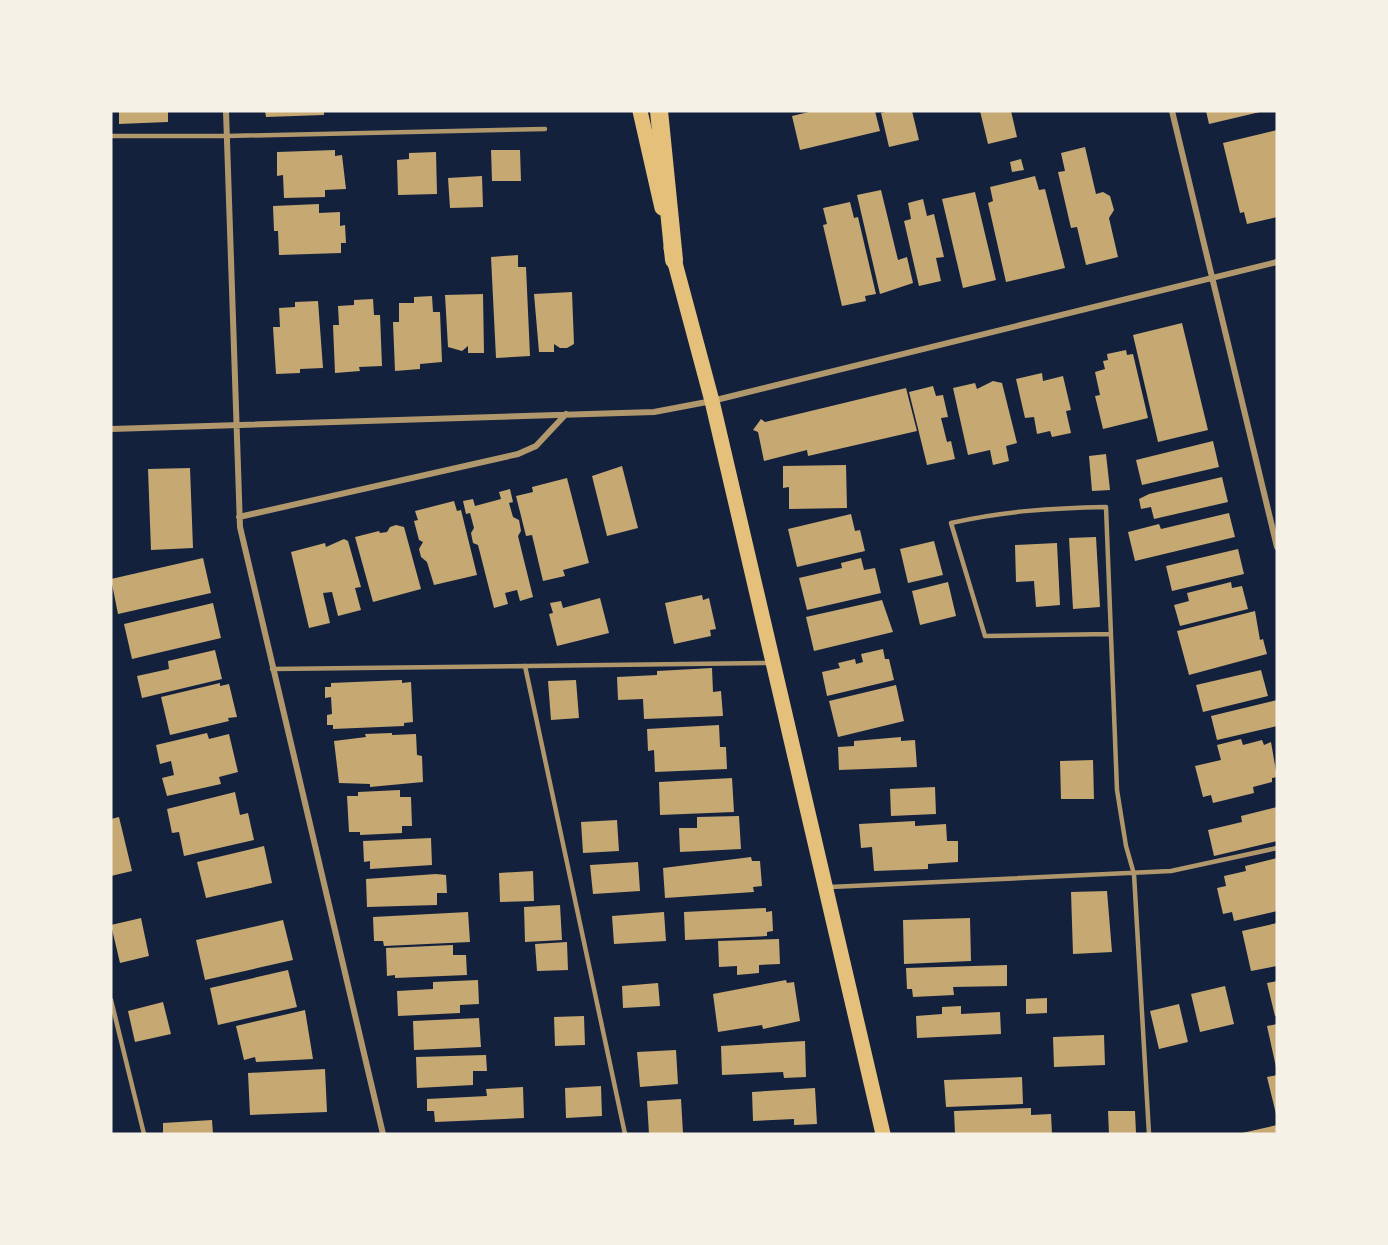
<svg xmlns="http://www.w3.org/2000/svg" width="1388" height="1245" font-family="'Open Sans',sans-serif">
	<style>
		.building { fill: #c6a872 }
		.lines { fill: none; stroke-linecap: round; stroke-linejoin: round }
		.service { stroke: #b1986c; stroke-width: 4.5 }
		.minor { stroke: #b1986c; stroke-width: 6 }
		.primary { stroke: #e5c07b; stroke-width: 15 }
		.motorway { stroke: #e5c07b; stroke-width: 18 }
	</style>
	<rect width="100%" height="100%" fill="#14213d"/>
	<path class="building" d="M119,111H168V122L119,124Z
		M265,111H324V115L266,117Z
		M813,111H875L880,131L800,150L792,116Z
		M890,111H912L919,140L889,147L881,113Z
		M980,111H1011L1017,137L988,144Z
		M1206,111H1260V112L1209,124Z
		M1277,130V217L1247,224L1244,212L1240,213L1223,143Z
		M1085,147L1096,194L1103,192L1110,196L1114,210L1109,218L1118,257L1086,265L1077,227L1071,228L1058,172L1065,171L1061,153Z
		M335,150V156L342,155L346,189L325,190V197L284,198L283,175L277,176V152Z
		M491,150H520L521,181H492Z
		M436,152L437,194L398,195L397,160L409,159V153Z
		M1021,159L1024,170L1012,172L1010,162Z
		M482,176L483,207L450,208L448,178Z
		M1035,176L1039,190L1045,189L1065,268L1006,282L988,203L993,201L990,187Z
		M881,190L898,260L907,257L913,283L880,294L857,195Z
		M975,192L996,280L963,288L942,199Z
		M923,199L927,216L934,214L944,257L936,258L941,281L919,286L904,221L911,219L908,203Z
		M850,202L854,218L858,217L876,294L865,296L866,301L842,306L823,225L827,224L823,208Z
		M319,204V213L340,212V226L345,225L346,243H341V253L279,255L278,231H274L273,206Z
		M518,255V267H526L530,356L496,358L491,257Z
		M572,292L574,344L567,348H560L554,344V352H539L534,294Z
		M483,294L484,353H468V346L462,351L448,347L445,295Z
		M432,296L433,312H440L442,362L420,364V369L395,371L393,322H399V303H414V297Z
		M373,299L374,315H380L382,366L359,367L360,371L335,373L333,325H339L338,306L354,305V300Z
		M318,301L323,368L300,369V373L276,374L273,327H280L279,308L295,307V302Z
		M1182,323L1208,430L1158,442L1133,335Z
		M1126,350L1127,355L1133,354L1148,418L1103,429L1095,396L1100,395L1095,372L1105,369L1103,361L1108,360L1107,354Z
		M1042,373L1043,381L1063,376L1071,410L1066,411L1071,433L1052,437L1050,431L1037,434L1034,417L1025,418L1016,379Z
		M993,381L1002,383L1017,443L1006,446L1009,461L993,465L990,450L968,455L953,388L975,383L977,389Z
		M933,386L936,396L943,395L948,417L941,418L947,442L951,441L955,459L927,465L909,392Z
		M906,388L917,431L808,456L807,450L764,461L758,432L753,430L761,419L765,422Z
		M1213,441L1219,467L1142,485L1136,460Z
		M1106,454L1110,490L1092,491L1089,456Z
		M846,465L847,508L789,509V487L783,488V466Z
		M622,466L638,528L607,536L592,476Z
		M190,468L193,548L151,550L148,469Z
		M1222,477L1228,502L1154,519L1151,507L1141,509L1139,499L1149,494Z
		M567,478L589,563L563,570L565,576L543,581L532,535L526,536L516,496L533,492L532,487Z
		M510,489L513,502L509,503L513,517L519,520L521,531L518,536L533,597L520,601L517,590L505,593L508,604L494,608L478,545L473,543L471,533L474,528L470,513L466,514L463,501L473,499L475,506L501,499L499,492Z
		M454,501L457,511L461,510L477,575L434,585L427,562L421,557L419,549L423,542L419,540L414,521L418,520L415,511Z
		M1229,513L1235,537L1135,561L1128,532L1159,524L1161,529Z
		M851,514L855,531L860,530L865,551L797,567L788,529Z
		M396,525L404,527L421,589L373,602L355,537L379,531L380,533L387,532L390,527Z
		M1096,537L1100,607L1073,609L1069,538Z
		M344,539L348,541L361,587L355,588L361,610L338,616L332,592L323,593L330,623L309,628L291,552L325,543L326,547Z
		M934,541L943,575L908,583L900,549Z
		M1057,543L1060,605L1036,607L1034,581L1016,582L1015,545Z
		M1238,549L1244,574L1172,591L1166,566Z
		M203,558L211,593L118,614L111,579Z
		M861,558L864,570L875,568L881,593L807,610L799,578L842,568L841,563Z
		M948,582L956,616L920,625L912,591Z
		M1231,582L1232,588L1242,586L1248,609L1180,626L1174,605L1189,601L1187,593Z
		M702,595L703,600L709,598L716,629L710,630L711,636L674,644L665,603Z
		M600,598L609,633L557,646L549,614L553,613L550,603L561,601L563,608Z
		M882,600L893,632L814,651L806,617Z
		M213,603L221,638L132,659L124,624Z
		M1255,611L1260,640L1263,639L1267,654L1189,675L1177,631Z
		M883,649L885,659H889L894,680L827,696L822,672L840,668L838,663L855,659L856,664L863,662L861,654Z
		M215,650L222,679L142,698L137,676L169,669L168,661Z
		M712,668L713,692L721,691L723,716L644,719L643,699L618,700L617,677L657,675V671Z
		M1261,670L1268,696L1203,712L1196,685Z
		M402,680V683L411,682L413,722L404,723V726L333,729V725H327V715L332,714L331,697L325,698V687H331V683Z
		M576,680L579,718L551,720L548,681Z
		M220,683V686L229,684L237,717L228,718L229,721L170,735L161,697Z
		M896,685L904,721L838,737L829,701Z
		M1277,700V726L1217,740L1211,716Z
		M719,725L720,747H726L727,769L655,772L654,750L648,751L647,729Z
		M207,733L209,739L229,734L238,772L219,777L221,784L167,796L162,778L174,775L171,761L160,764L156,745Z
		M392,733V735L416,734L417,755L422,756L423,782L370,787V784L339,783L334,741L366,737L365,734Z
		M901,737V741L915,740L917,767L839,770L838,747L854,746V741Z
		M1241,739L1243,745L1262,740L1264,745L1271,742L1277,777L1272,778V782L1253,787L1254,793L1213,803L1211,795L1203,797L1195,766L1221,760L1217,745Z
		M1093,760L1094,799H1061L1060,761Z
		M732,778L734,812L660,815L659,782Z
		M935,787L936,814L891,816L890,789Z
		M400,790V797H411L412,826H402V833L360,835V832H349L347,796H358V792Z
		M235,792L240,815L248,813L254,840L184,856L179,832L172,833L167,809Z
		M1277,807V841L1214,856L1208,830L1242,822L1241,816Z
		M739,816L741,849L680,852L679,828H697V817Z
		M119,817L132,871L111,876V819Z
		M617,820L619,851L583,853L581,822Z
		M915,821V826L946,824L947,841H958V862L928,864V869L874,871L872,847L861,848L859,824Z
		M431,838L432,865L370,869V861L364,862L363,841Z
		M264,846L272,883L206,898L197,862Z
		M751,857L752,861H760L762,886L753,887L754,892L665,898L663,868Z
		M1277,858V911L1234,921L1232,912L1223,914L1217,888L1226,886L1224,876L1246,871L1245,866Z
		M638,862L640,891L593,894L590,865Z
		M533,871L534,901L500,902L499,873Z
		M436,874L446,875L447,893H437V905L367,907L366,879Z
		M1107,891L1112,952L1073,954L1071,892Z
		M560,905L562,940L525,942L524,907Z
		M766,908V912L772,911L773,931L767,932V936L685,940L684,912Z
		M468,912L470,942L384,946L383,941H374L373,917Z
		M664,912L666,941L614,944L612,916Z
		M141,918L149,956L120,963L111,925Z
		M970,918L971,961L904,964L903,920Z
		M283,920L293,960L205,980L196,940Z
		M1277,923V966L1251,971L1242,931Z
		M779,939L780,964L759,965V973L737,975V966L719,967L718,941Z
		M567,942L568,970L537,971L535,944Z
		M453,945V955H466L467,975L395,978V975L387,976L386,948Z
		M1007,965V986L953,987L954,995L913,997L912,989H907L906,968Z
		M288,970L297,1007L218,1025L210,988Z
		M478,980L479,1004L460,1005V1013L398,1016L397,991L433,989V982Z
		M786,980L787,983L794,982L800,1021L763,1029L762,1025L718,1032L713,994Z
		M1277,981V1015L1275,1016L1267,983Z
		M658,983L660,1006L623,1008L622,986Z
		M1225,986L1234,1024L1200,1032L1191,994Z
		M1047,998V1013L1026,1014V999Z
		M163,1002L171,1034L135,1042L128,1011Z
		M1179,1004L1188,1042L1159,1049L1150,1011Z
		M961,1006V1014L1000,1012L1001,1034L917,1038L916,1016L942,1014V1007Z
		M305,1010L313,1059L256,1062L255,1057L244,1060L236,1026Z
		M584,1016L585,1045L555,1046L554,1017Z
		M479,1018L481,1047L414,1050L413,1021Z
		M1277,1024V1067H1276L1267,1026Z
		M1104,1035L1105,1065L1054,1067L1053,1037Z
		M805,1041L806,1077L784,1078L783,1072L722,1075L721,1046Z
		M676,1050L678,1084L640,1087L637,1052Z
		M486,1055L487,1071H473V1085L417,1088L416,1057Z
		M325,1069L327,1112L250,1115L248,1073Z
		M1277,1075V1114H1276L1267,1077Z
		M1022,1077L1023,1104L946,1107L944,1080Z
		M601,1086L602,1116L566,1118L565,1088Z
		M523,1087L524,1118L435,1122L434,1111H427V1099L487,1096L486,1089Z
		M815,1088L817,1124L794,1125V1119L753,1121L752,1092Z
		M681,1099L683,1133L649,1134L647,1101Z
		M1031,1108V1115L1051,1114L1052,1134H955L954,1111Z
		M1108,1111H1135L1136,1133L1109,1134Z
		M212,1120L213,1134H163V1123Z
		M1277,1125V1134H1242V1133Z"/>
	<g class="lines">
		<path class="service" d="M111,136H227L545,129
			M1110,634L985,636L951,523C1003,511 1053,508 1106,507L1117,790L1126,846L1134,874L1149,1134
			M525,666L625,1134
			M272,669L770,663
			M830,887L1171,871L1277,848
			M111,1000L144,1134"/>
		<path class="minor" d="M226,111L240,527L383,1134
			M1172,111L1277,547
			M111,429L654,412L712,401L1277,262
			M239,517L518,454L536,446L566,414"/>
		<path class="primary" d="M640,111L662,208
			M671,248L712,401L883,1134"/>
		<path class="motorway" d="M659,111L674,260"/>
	</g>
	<rect width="1388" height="1245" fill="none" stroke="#f6f1e7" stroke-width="225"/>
</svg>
